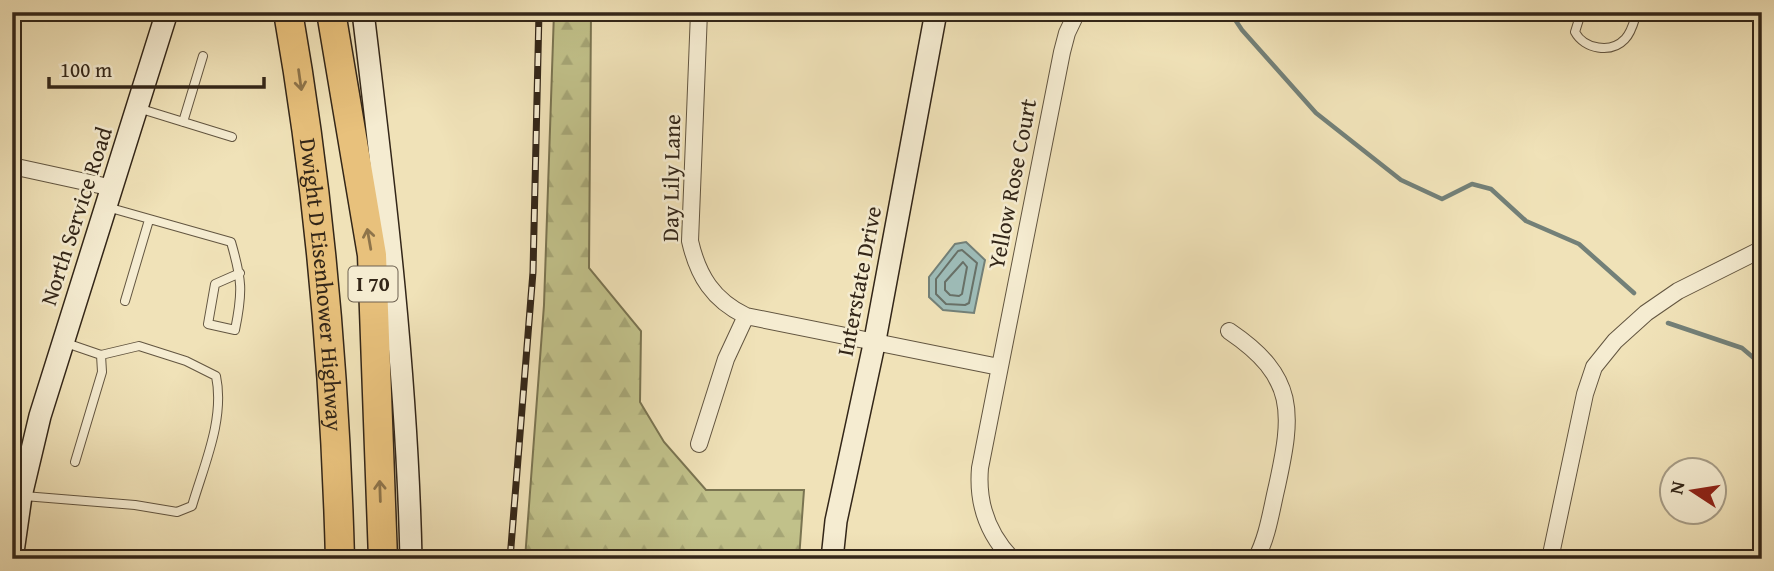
<svg xmlns="http://www.w3.org/2000/svg" width="1774" height="571" font-family="'Gentium Book Plus',serif">
	<style>
		.forest { fill: url(#forest-firs); stroke: #7a7451; stroke-width: 2 }
		.water { fill: #9ebcb8; stroke: #738078; stroke-width: 2 }
		.lines { fill: none; stroke-linecap: round; stroke-linejoin: round }
		.shore { stroke: #687168; stroke-width: 2 }
		.stream { stroke: #738078; stroke-width: 4.5 }
		.lane-casing { stroke: #625540; stroke-width: 10 }
		.street-casing { stroke: #625540; stroke-width: 18 }
		.secondary-casing { stroke: #332618; stroke-width: 24 }
		.highway-casing { stroke: #332618; stroke-width: 31 }
		.lane { stroke: #f5ecd1; stroke-width: 8 }
		.street { stroke: #f5ecd1; stroke-width: 16 }
		.secondary { stroke: #f5ecd1; stroke-width: 21 }
		.highway { stroke: #e8c17c; stroke-width: 28 }
		.rail-casing { stroke: #332618; stroke-width: 7 }
		.rail { stroke: #f5ecd1; stroke-width: 4.5; stroke-dasharray: 13; stroke-linecap: butt }
		.oneway { stroke: #8e744a }
		.labels { text-anchor: middle; stroke-width: 5; stroke-linejoin: round; paint-order: stroke }
		.shield { fill: #f5ecd1; stroke: #6d6150; stroke-width: 2 }
		.shield-label { font-size: 21px; font-weight: bold; fill: #332618 }
		.street-label { font-size: 23px; fill: #332618; stroke: #f5ecd1 }
	</style>
	<defs>
		<pattern id="forest-firs" width="22" height="20" patternUnits="userSpaceOnUse" patternTransform="scale(1.75)"><rect width="22" height="20" fill="#c1c18a"/><path d="M5 1l3.5 6h-7zM16 11l3.5 6h-7z" fill="#a6a676"/></pattern>
	</defs>
	<rect width="100%" height="100%" fill="#f0e2b8"/>
	<filter id="stains"><feTurbulence type="fractalNoise" baseFrequency=".00286" numOctaves="4"/><feColorMatrix values="0 0 0 0 .2 0 0 0 0 .09 0 0 0 0 .02 0 0 0 .5 -.17"/></filter>
	<radialGradient id="worn" r=".72"><stop offset=".6" stop-color="#630" stop-opacity="0"/><stop offset="1" stop-color="#630" stop-opacity=".3"/></radialGradient>
	<path class="forest" d="M554,12H591L589,268L641,331L640,402L664,442L706,490H804L799,559H525L544,305Z"/>
	<path class="water" d="M966,242L985,260L974,313L943,310L929,297V277L955,244Z"/>
	<g class="lines">
		<path class="shore" d="M962,250L977,263L969,303L965,305L946,304L936,294V279L958,251Z
			M963,262L967,267L962,294L959,296L950,295L945,290V282Z"/>
		<path class="stream" d="M1230,12L1242,30L1316,113L1401,180L1442,199L1472,184L1491,189L1526,221L1579,244L1634,293
			M1668,323L1742,348L1762,365"/>
		<defs>
			<path id="lane" d="M1585,12L1580,16L1575,32C1584,49 1611,54 1625,39C1632,32 1634,21 1637,12
				M138,108L232,137
				M183,122L203,56
				M107,207L231,242C242,280 243,291 235,330L208,324L215,284L240,273
				M125,301L149,220
				M75,462L102,372L101,355
				M24,496L135,505L177,512L192,506C204,465 225,419 216,376L186,361L139,346L101,355L66,343"/>
			<path id="street" d="M699,12L690,241C698,276 713,300 746,316L999,367
				M12,166L113,188
				M1229,331C1297,377 1293,413 1277,486C1271,511 1268,536 1256,559
				M699,444L726,359L746,316
				M1012,559C987,533 977,503 980,468L1062,52L1067,33L1077,12
				M1550,559L1585,394L1594,367L1615,341L1646,313L1678,291L1762,249"/>
			<path id="secondary" d="M363,12C385,194 407,375 411,559
				M12,559L21,496L40,416L167,12
				M832,559L836,521L875,340L936,12"/>
			<g id="highway">
				<path id="s1" d="M288,12C320,193 335,376 340,559"/>
				<path d="M331,12L372,255L383,559"/>
			</g>
		</defs>
		<use href="#lane" class="lane-casing"/>
		<use href="#street" class="street-casing"/>
		<use href="#secondary" class="secondary-casing"/>
		<use href="#highway" class="highway-casing"/>
		<use href="#lane" class="lane"/>
		<use href="#street" class="street"/>
		<use href="#secondary" class="secondary"/>
		<use href="#highway" class="highway"/>
		<defs>
			<path id="rail" d="M510,559L533,272L539,12"/>
		</defs>
		<use href="#rail" class="rail-casing"/>
		<use href="#rail" class="rail"/>
	</g>
	<defs><path id="oneway-shaft" d="M-6 0H5M1.5-3L5.5 0L1.5 3" fill="none" stroke-width="1.6" stroke-linecap="round" stroke-linejoin="round" transform="scale(1.75)"/></defs>
	<g class="oneway">
		<use href="#oneway-shaft" transform="translate(300 80) rotate(82)"/>
		<use href="#oneway-shaft" transform="translate(369 239) rotate(-100)"/>
		<use href="#oneway-shaft" transform="translate(380 491) rotate(-92)"/>
	</g>
	<g class="labels">
		<rect class="shield" x="348.5" y="266.5" width="49" height="35" rx="5"/>
		<g class="shield-label">
			<text x="373" y="291">I 70</text>
		</g>
		<g class="street-label">
			<text transform="translate(671 178) rotate(-89)" y="8">Day Lily Lane</text>
			<text transform="translate(1012 184) rotate(-79)" y="8">Yellow Rose Court</text>
			<text transform="translate(76 216) rotate(-72)" y="8">North Service Road</text>
			<text transform="translate(859 281) rotate(-79)" y="8">Interstate Drive</text>
			<text dy="8" stroke="none"><textPath href="#s1" startOffset="275">Dwight D Eisenhower Highway</textPath></text>
		</g>
	</g>
	<rect width="1774" height="571" fill="none" stroke="#f0e2b8" stroke-width="42"/>
	<rect x="14" y="14" width="1746" height="543" fill="none" stroke="#332618" stroke-width="3.5"/>
	<rect x="21" y="21" width="1732" height="529" fill="none" stroke="#332618" stroke-width="2"/>
	<g transform="translate(1693 491) rotate(282)"><circle r="33" fill="#f5ecd1" stroke="#a79d87" stroke-width="2"/>
	<path d="M0-5L12 26L0 18L-12 26Z" fill="#8f2418"/>
	<text y="-10" font-size="19" font-weight="bold" text-anchor="middle" fill="#332618">N</text>
	</g>
	<path d="M49 77v10h215v-10" fill="none" stroke="#332618" stroke-width="3.5"/>
	<text x="60" y="77" font-size="21" fill="#332618" stroke="#f5ecd1" stroke-width="5" paint-order="stroke">100 m</text>
	<rect width="100%" height="100%" filter="url(#stains)"/>
	<rect width="100%" height="100%" fill="url(#worn)"/>
</svg>
